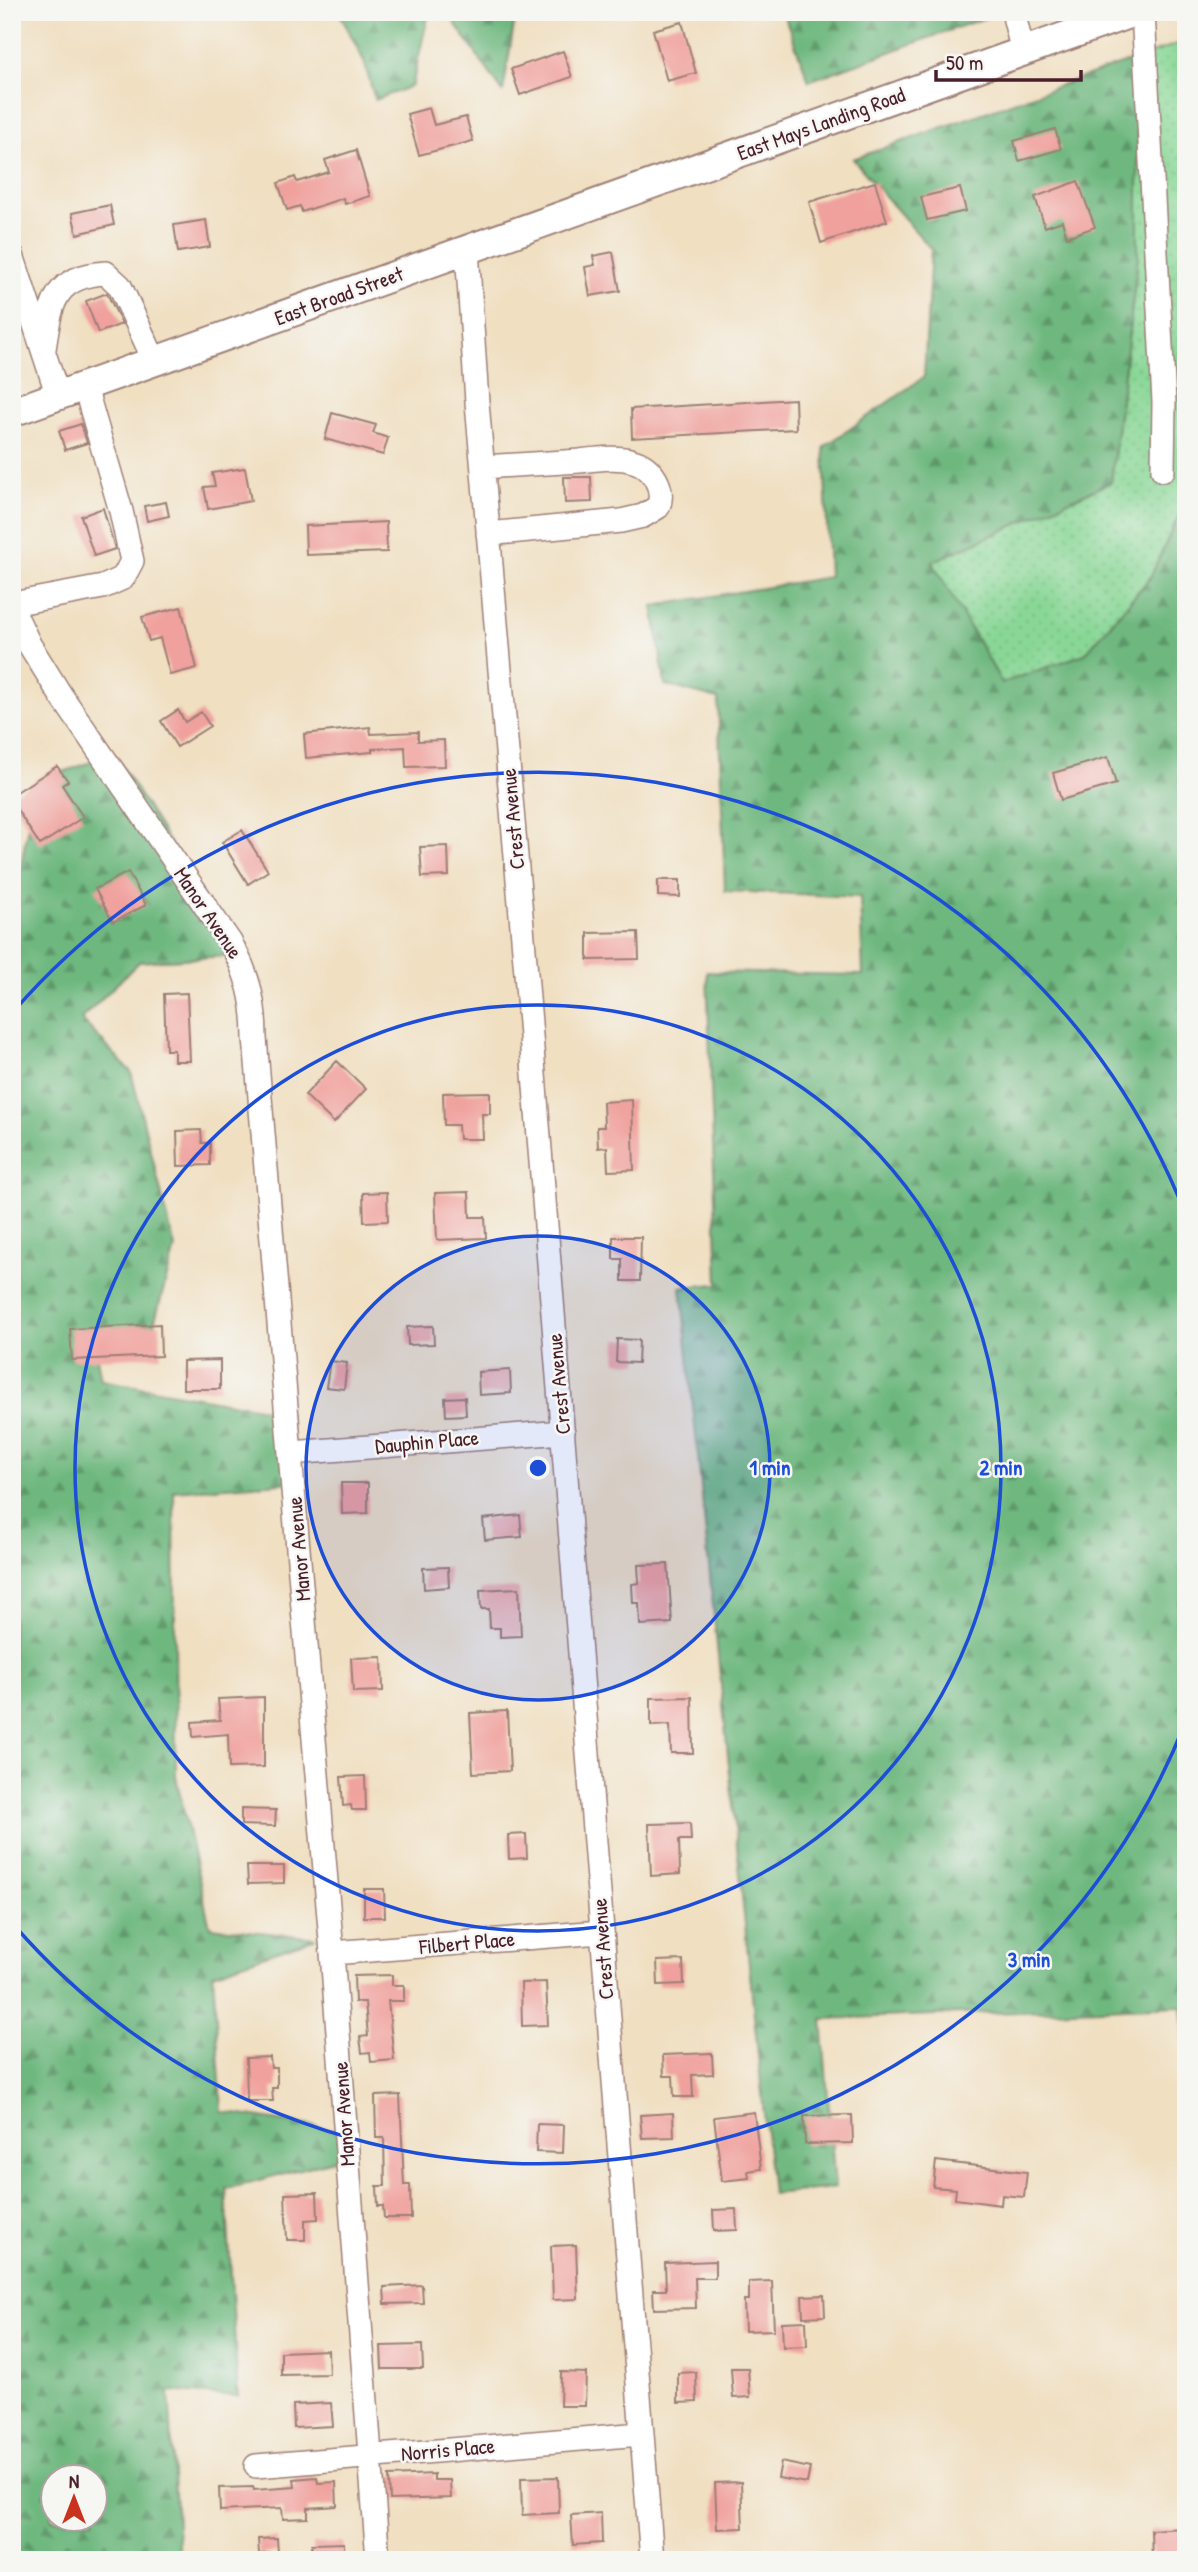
<svg xmlns="http://www.w3.org/2000/svg" width="1198" height="2572" font-family="'Patrick Hand',sans-serif">
	<style>
		.grass { fill: url(#grass-dots); stroke: #6a7b60; stroke-width: 2 }
		.forest { fill: url(#forest-firs); stroke: #5c6c55; stroke-width: 2; fill-rule: evenodd }
		.building { fill: #f0a19d }
		.lines { fill: none; stroke-linecap: round; stroke-linejoin: round }
		.minor-casing { stroke: #9d7f76; stroke-width: 26 }
		.major-casing { stroke: #9d7f76; stroke-width: 32 }
		.minor { stroke: #fff; stroke-width: 23 }
		.major { stroke: #fff; stroke-width: 28 }
		.ring { fill: none; stroke: #1d4ed8; stroke-width: 3.5 }
		.labels { text-anchor: middle; stroke-width: 5; stroke-linejoin: round; paint-order: stroke }
		.street-label { font-size: 21px; fill: #4a1f2b; stroke: #f6f6f2 }
		.centre { fill: #1d4ed8; stroke: #f6f6f2; stroke-width: 3.5 }
		.ring-label { font-size: 21px; text-anchor: middle; font-weight: bold; fill: #1d4ed8; stroke: #f6f6f2; stroke-width: 5; stroke-linejoin: round; paint-order: stroke }
	</style>
	<defs>
		<pattern id="grass-dots" width="8" height="8" patternUnits="userSpaceOnUse" patternTransform="scale(1.75)"><rect width="8" height="8" fill="#89d796"/><path d="M2 2h.1M6 6h.1" fill="none" stroke="#78b881" stroke-width="1.8" stroke-linecap="round"/></pattern>
		<pattern id="forest-firs" width="22" height="20" patternUnits="userSpaceOnUse" patternTransform="scale(1.75)"><rect width="22" height="20" fill="#6eb87f"/><path d="M5 1l3.5 6h-7zM16 11l3.5 6h-7z" fill="#5c9568"/></pattern>
	</defs>
	<rect width="100%" height="100%" fill="#f6f6f2"/>
	<filter id="ink" filterUnits="userSpaceOnUse"><feTurbulence type="fractalNoise" baseFrequency=".0143" numOctaves="2"/><feDisplacementMap in="SourceGraphic" scale="14" xChannelSelector="R" yChannelSelector="G"/><feConvolveMatrix kernelMatrix="1 2 1 2 8 2 1 2 1" color-interpolation-filters="sRGB"/></filter>
	<filter id="wash" filterUnits="userSpaceOnUse"><feTurbulence type="fractalNoise" baseFrequency=".00686" numOctaves="4" result="noise"/><feDisplacementMap in="SourceGraphic" scale="28" xChannelSelector="R" yChannelSelector="G"/><feGaussianBlur stdDeviation="1.57" result="paint"/><feColorMatrix in="noise" values="0 0 0 0 0 0 0 0 0 0 0 0 0 0 0 0 0 1.4 0 .05"/><feComposite in="paint" operator="in"/></filter>
	<g filter="url(#wash)">
		<rect width="100%" height="100%" fill="#f0dfc1"/>
		<path class="grass" d="M1186,41V500L1150,578L1085,654L1002,684L931,562L1111,482L1138,256V58Z"/>
		<path class="forest" d="M339,12H429L412,86L375,100L364,61Z
			M447,12H516L503,92Z
			M783,12H1001L809,81Z
			M1138,58V256L1111,482L932,562L1002,683L1085,654L1150,578L1186,500V2075L1182,2006L822,2019L835,2188L772,2194L681,1287L718,1284L707,972L863,975L860,897L725,891L718,699L665,685L653,606L829,577L824,447L924,377L931,249L853,159Z
			M114,754L239,955L139,962L81,1019L131,1072L175,1248L148,1345L96,1353L101,1380L288,1413L293,1482L174,1491L176,1777L210,1927L316,1938L213,1973L222,2112L344,2131L348,2156L226,2189L238,2397L169,2391L179,2560H12V920L35,782ZM52,2478H94V2520H52Z"/>
		<g id="blocks">
			<path class="building" d="M682,22L696,73L667,81L653,30Z
				M563,51L572,77L520,95L511,69Z
				M429,108L434,125L466,117L473,141L419,155L407,114Z
				M1055,129L1061,149L1019,161L1014,141Z
				M356,150L370,196L345,204L343,198L302,212L300,206L287,210L278,183L295,177L297,182L329,172L325,160Z
				M1078,181L1095,227L1067,237L1062,221L1045,227L1035,197Z
				M875,182L887,221L821,243L809,202Z
				M960,188L966,211L927,220L921,197Z
				M110,205L114,225L77,234L72,213Z
				M206,220L210,247L178,252L174,225Z
				M613,252L620,291L590,296L585,267L595,265L593,256Z
				M107,293L122,324L98,333L86,301Z
				M795,399L796,429L632,438L631,409Z
				M332,413L376,425L373,433L388,438L383,455L325,439Z
				M81,424L87,443L65,450L59,431Z
				M245,468L251,501L208,509L204,487L215,486L212,473Z
				M564,477H591L592,502L565,503Z
				M166,502L169,516L147,521L144,506Z
				M103,508L115,549L94,556L81,516Z
				M386,522L387,552L306,555L305,526Z
				M181,607L197,668L170,675L160,638L149,641L142,617Z
				M178,710L185,722L201,712L210,726L177,747L161,721Z
				M370,727L371,734L418,732V741L444,740L445,766L406,767L405,747L372,749V752L306,758L304,734Z
				M1108,757L1116,784L1061,800L1053,773Z
				M57,766L68,781L62,785L83,817L40,845L12,802V795Z
				M242,830L268,871L248,884L222,842Z
				M448,846L449,876L422,877L420,847Z
				M128,872L146,905L113,922L95,889Z
				M658,880H680V897L658,896Z
				M638,932L639,959L588,960V933Z
				M187,993L190,1061H174V1050H166L164,994Z
				M337,1061L366,1089L334,1123L305,1095Z
				M490,1092V1114H482L483,1139H459L458,1125H444L443,1093Z
				M632,1100L634,1170L608,1171L607,1147L598,1148L597,1127H604L603,1102Z
				M201,1130L202,1143H210V1165L178,1166L177,1131Z
				M387,1192L388,1221L364,1222L363,1193Z
				M469,1192L470,1217H485L486,1238L437,1240L435,1193Z
				M613,1237H641L640,1281H622V1259H613Z
				M160,1324L161,1356L72,1360L70,1329Z
				M433,1326L434,1344L408,1345L407,1327Z
				M617,1339L639,1340L638,1363L616,1362Z
				M220,1360V1389H183V1361Z
				M330,1361L347,1363L344,1389L326,1387Z
				M510,1370L511,1393L479,1395L478,1372Z
				M465,1397L466,1415L446,1416L445,1398Z
				M341,1483H368V1513L342,1514Z
				M520,1515L522,1537L485,1540L483,1519Z
				M668,1564L672,1623L640,1625L639,1603H633L632,1584L639,1583L638,1565Z
				M448,1567L449,1587L424,1589L423,1568Z
				M519,1588L521,1636L500,1637V1628H490L489,1609H481L480,1590Z
				M382,1657L383,1691L353,1692L351,1658Z
				M264,1697V1767L229,1768L228,1734L193,1737L192,1722L220,1720L218,1699Z
				M692,1697L693,1753H671L670,1725L651,1726V1698Z
				M507,1711L510,1771L473,1773L470,1713Z
				M365,1776L366,1810H352L351,1805L343,1806L341,1777Z
				M241,1809L276,1810L275,1826L241,1825Z
				M690,1823L691,1840H679L680,1874L651,1876L649,1824Z
				M526,1834L527,1858L509,1859L508,1835Z
				M247,1866H284V1883L248,1884Z
				M364,1889H384L385,1917H364Z
				M683,1960L684,1984L658,1985L657,1961Z
				M392,1975V1985H404V2001H388L394,2060L371,2062L370,2052L362,2053L360,2037L368,2036L365,2002H355L354,1976Z
				M546,1982L548,2025L522,2026L521,1983Z
				M712,2053L713,2074L692,2075L693,2097H674L673,2076H664L663,2055Z
				M270,2057L271,2068H277V2088H272L273,2101H247L246,2058Z
				M400,2095L404,2185H410L411,2218H384L383,2206H378L377,2186H385L384,2138H376L375,2096Z
				M754,2112L761,2169L748,2171L749,2178L722,2181L714,2117Z
				M673,2113L674,2137L642,2138L640,2115Z
				M852,2115L853,2143L805,2144L804,2116Z
				M537,2124L564,2125L563,2153L536,2152Z
				M936,2161L1027,2172L1024,2197L1002,2195L1001,2205L955,2199L956,2189L933,2187Z
				M317,2193L318,2219L305,2220V2240H287L285,2194Z
				M736,2209L737,2230L714,2231L713,2210Z
				M576,2245L578,2299L553,2300L551,2246Z
				M715,2261V2278H695L696,2308L654,2309L653,2290H666L665,2263Z
				M772,2281L774,2330L745,2331L744,2300H749V2282Z
				M422,2285L423,2303L385,2304L384,2287Z
				M824,2295L825,2316L803,2317L802,2296Z
				M806,2321L807,2346L783,2347L782,2322Z
				M422,2345L423,2369H382L381,2346Z
				M328,2350L329,2374L281,2375V2352Z
				M731,2368H748L750,2397L733,2398Z
				M561,2372L586,2373L585,2406H560Z
				M696,2372L697,2402L678,2403V2373Z
				M331,2403L333,2426L294,2428L293,2405Z
				M781,2462L810,2468L807,2483L778,2478Z
				M434,2474V2480H450L451,2498L390,2500L389,2476Z
				M317,2477L318,2483L336,2482L337,2506L308,2508V2518L283,2519L282,2508L220,2511L219,2488L253,2487L254,2490L295,2487L294,2479Z
				M558,2477L559,2513L522,2515L521,2478Z
				M741,2482L743,2528L717,2529L715,2483Z
				M601,2513L602,2543L573,2545L571,2515Z
				M1183,2528L1184,2560H1152L1151,2530Z
				M277,2538L278,2553L259,2554L258,2539Z
				M344,2543V2560H312V2544Z"/>
		</g>
	</g>
	<g filter="url(#ink)">
		<use href="#blocks" fill-opacity="0" stroke="#9d7f76" stroke-width="2"/>
		<g class="lines">
			<defs>
				<path id="minor" d="M1013,12L1023,52
					M1143,12L1164,402L1163,470
					M467,250L477,402L526,973L652,2560
					M12,255L58,396
					M44,349C51,304 53,276 106,273L120,286L155,362
					M483,467C515,465 547,463 580,461C597,459 617,456 633,461C652,466 666,489 658,507L643,516L621,521L488,534
					M12,604L103,587L123,578L132,561L121,511L85,387
					M12,608L29,644L60,694L230,942C248,973 255,1002 255,1038L332,1953L378,2560
					M291,1453L563,1432
					M332,1953L601,1932
					M256,2466L641,2434"/>
				<path id="major" d="M12,412L1134,12"/>
			</defs>
			<use href="#minor" class="minor-casing"/>
			<use href="#major" class="major-casing"/>
			<use href="#minor" class="minor"/>
			<use href="#major" class="major"/>
		</g>
	</g>
	<circle cx="538" cy="1468" r="232" fill="#1d4ed8" fill-opacity=".12"/>
	<g class="ring">
		<circle cx="538" cy="1468" r="232"/>
		<circle cx="538" cy="1468" r="463"/>
		<path d="M1185 1723A695 695 0 0 1 13 1924M13 1012A695 695 0 0 1 1185 1213"/>
	</g>
	<g class="labels">
		<g class="street-label">
			<text transform="translate(821 124) rotate(-20)" y="7">East Mays Landing Road</text>
			<text transform="translate(339 296) rotate(-20)" y="7">East Broad Street</text>
			<text transform="translate(513 819) rotate(-95)" y="7">Crest Avenue</text>
			<text transform="translate(208 913) rotate(56)" y="7">Manor Avenue</text>
			<text transform="translate(559 1384) rotate(-95)" y="7">Crest Avenue</text>
			<text transform="translate(427 1442) rotate(-5)" y="7">Dauphin Place</text>
			<text transform="translate(299 1549) rotate(-95)" y="7">Manor Avenue</text>
			<text transform="translate(467 1943) rotate(-5)" y="7">Filbert Place</text>
			<text transform="translate(603 1949) rotate(-94)" y="7">Crest Avenue</text>
			<text transform="translate(344 2114) rotate(-94)" y="7">Manor Avenue</text>
			<text transform="translate(448 2450) rotate(-5)" y="7">Norris Place</text>
		</g>
	</g>
	<circle cx="538" cy="1468" r="10" class="centre"/>
	<g class="ring-label">
		<text x="770" y="1475">1 min</text>
		<text x="1001" y="1475">2 min</text>
		<text x="1029" y="1967">3 min</text>
	</g>
	<rect width="1198" height="2572" fill="none" stroke="#f6f6f2" stroke-width="42"/>
	<g transform="translate(74 2498)"><circle r="33" fill="#f6f6f2" stroke="#b1a0a2" stroke-width="2"/>
	<path d="M0-5L12 26L0 18L-12 26Z" fill="#c8321e"/>
	<text y="-10" font-size="19" font-weight="bold" text-anchor="middle" fill="#4a1f2b">N</text>
	</g>
	<path d="M936 70v10h145v-10" fill="none" stroke="#4a1f2b" stroke-width="3.5"/>
	<text x="946" y="70" font-size="21" fill="#4a1f2b" stroke="#f6f6f2" stroke-width="5" paint-order="stroke">50 m</text>
</svg>
